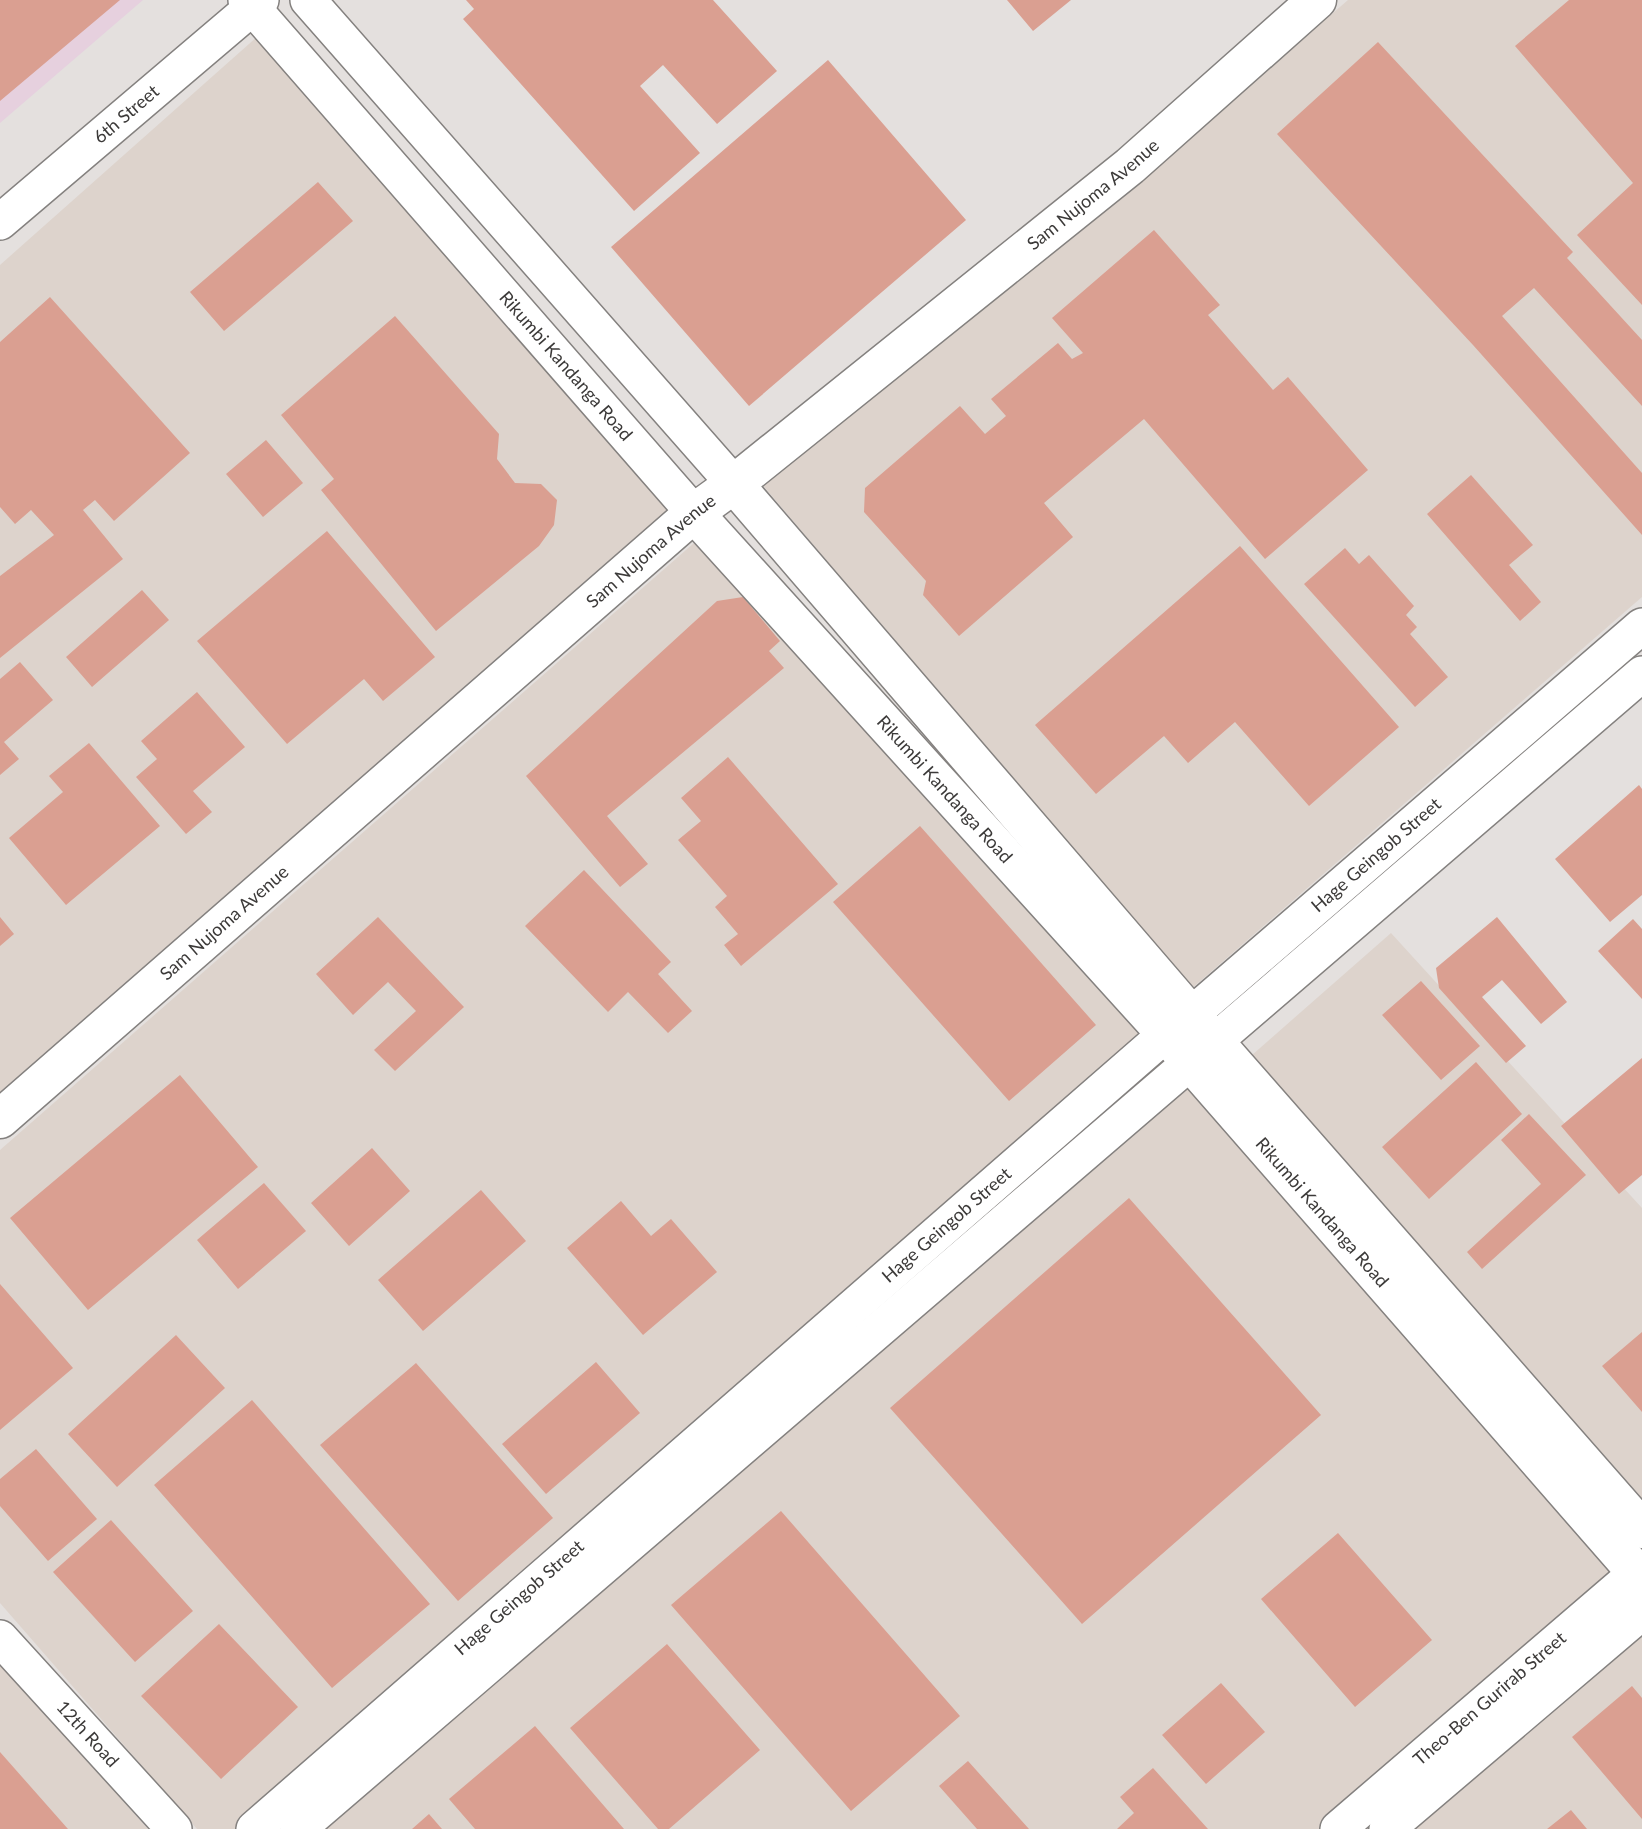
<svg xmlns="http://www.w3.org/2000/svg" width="1642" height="1829" font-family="Lato,sans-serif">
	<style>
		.built { fill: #ddd3cc }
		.industrial { fill: #e6d0de }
		.building { fill: #da9f91 }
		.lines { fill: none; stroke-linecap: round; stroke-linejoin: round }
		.street-casing { stroke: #84817f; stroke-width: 38 }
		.secondary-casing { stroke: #84817f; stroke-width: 41 }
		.street { stroke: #fff; stroke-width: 35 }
		.secondary { stroke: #fff; stroke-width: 38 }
		.labels { text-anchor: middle; stroke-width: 5; stroke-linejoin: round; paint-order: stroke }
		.street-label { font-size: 18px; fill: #3c3a39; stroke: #fff }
	</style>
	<rect width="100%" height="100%" fill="#e4e0de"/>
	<path class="built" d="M1348,0H1642V597L1190,990L760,482L1149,173Z
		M259,35L674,510L0,1099V265Z
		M702,536L1203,1098L1391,933L1642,1208V1829H197L0,1603V1150Z
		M0,1662L148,1829H0Z"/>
	<path class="industrial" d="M0,0H143L0,123Z"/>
	<path class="building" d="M0,0H120L0,101Z
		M466,0H713L777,71L717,124L663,65L640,86L700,153L634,211L463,19L474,9Z
		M1007,0H1071L1033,31Z
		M1569,0H1642V305L1577,235L1633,183L1515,46Z
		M1378,42L1573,252L1567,258L1642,340V406L1534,288L1502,316L1642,473V535L1473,345L1277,134Z
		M828,60L966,220L749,406L611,247Z
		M318,182L353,221L224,331L190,292Z
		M1154,230L1220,305L1208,315L1273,390L1288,377L1368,470L1265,559L1144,419L1044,503L1073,537L959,636L923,595L926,581L864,512L865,488L960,406L985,434L1006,416L991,399L1058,343L1072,359L1083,353L1052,318Z
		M50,297L190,453L114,521L95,500L83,510L123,559L0,658V576L54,535L31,510L15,524L0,507V342Z
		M395,316L499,434L497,459L515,483L541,484L557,500L554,525L539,546L436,631L321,490L334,479L281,415Z
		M266,440L303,483L263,517L226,474Z
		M1471,475L1533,545L1509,565L1541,602L1520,621L1427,514Z
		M327,531L435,657L383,701L364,679L287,744L197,641Z
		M1240,546L1399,727L1309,806L1235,722L1188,763L1164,736L1096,794L1035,725Z
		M1345,548L1359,564L1369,555L1414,606L1406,615L1417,627L1410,634L1448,677L1415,707L1304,584Z
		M142,590L169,620L92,687L66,657Z
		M743,597L780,641L769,651L784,668L607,816L648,864L620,887L526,776L717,601Z
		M20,662L53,700L4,742L19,759L0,775V679Z
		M197,692L245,747L193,791L212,812L186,834L136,777L157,759L141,741Z
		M89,743L160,826L66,905L9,838L63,792L49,776Z
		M728,757L838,884L741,966L724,945L738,934L715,907L727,896L678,840L701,821L681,798Z
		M1639,785L1642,789V895L1610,922L1555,859Z
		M920,826L1096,1025L1009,1101L833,902Z
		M584,870L671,962L658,974L692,1011L668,1033L628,992L608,1012L525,926Z
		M0,917L14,934L0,946Z
		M378,917L464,1007L395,1071L374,1050L416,1011L388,982L353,1015L316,974Z
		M1497,917L1567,1002L1541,1024L1502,980L1482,997L1526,1046L1506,1063L1439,988L1436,968Z
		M1633,919L1642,929V999L1598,951Z
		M1421,981L1480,1046L1441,1080L1382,1015Z
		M1642,1058V1175L1619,1194L1561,1126Z
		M1476,1062L1522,1114L1429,1199L1382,1147Z
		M180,1075L258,1167L88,1310L10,1218Z
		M1529,1114L1586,1175L1482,1269L1467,1252L1541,1184L1501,1140Z
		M372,1148L410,1191L349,1246L311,1203Z
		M264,1183L306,1231L238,1289L197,1240Z
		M481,1190L526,1241L423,1331L378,1280Z
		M1129,1198L1321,1415L1082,1624L890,1408Z
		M621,1201L651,1236L671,1219L717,1272L643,1335L567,1248Z
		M0,1284L73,1368L0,1430Z
		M1642,1332V1412L1602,1366Z
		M176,1335L225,1388L117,1487L68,1434Z
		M596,1362L640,1413L546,1494L502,1444Z
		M416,1363L553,1518L458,1601L320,1445Z
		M252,1400L430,1604L332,1688L154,1485Z
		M36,1449L97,1519L48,1561L0,1506V1479Z
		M781,1511L960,1716L851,1811L671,1605Z
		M111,1520L193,1611L135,1662L53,1572Z
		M1338,1533L1432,1640L1355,1707L1261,1599Z
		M219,1624L298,1707L221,1779L141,1696Z
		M667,1644L760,1750L669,1829H658L570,1728Z
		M1221,1683L1265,1732L1206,1784L1162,1735Z
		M1632,1686L1642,1698V1819L1572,1737Z
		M535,1726L624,1829H475L449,1799Z
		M0,1752L68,1829H0Z
		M968,1761L1029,1829H977L939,1786Z
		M1153,1768L1208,1829H1117L1134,1813L1120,1797Z
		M1571,1810L1587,1829H1547Z
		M429,1814L442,1829H412Z"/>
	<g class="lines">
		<defs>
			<g id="street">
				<path id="s1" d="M246,0L694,513"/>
				<path d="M308,0L734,484"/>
				<path id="s2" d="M0,222L261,0"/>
				<path id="s3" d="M0,1638L174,1829"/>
				<path id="s4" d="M254,1829L1166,1034L1191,1015L1642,626"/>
				<path d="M298,1829L1642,674"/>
				<path id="s5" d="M1338,1829L1642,1568"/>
				<path d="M1387,1829L1642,1612"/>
			</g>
			<g id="secondary">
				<path d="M734,484L1191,1015L1642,1529"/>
				<path id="s6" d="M694,513L1166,1034L1642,1579"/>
				<path id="s7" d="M0,1119L694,513L734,484L1130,166L1317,0"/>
			</g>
		</defs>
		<use href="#street" class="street-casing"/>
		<use href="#secondary" class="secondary-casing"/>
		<use href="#street" class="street"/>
		<use href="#secondary" class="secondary"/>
	</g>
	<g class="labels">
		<g class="street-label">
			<text dy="6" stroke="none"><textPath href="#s2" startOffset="166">6th Street</textPath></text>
			<text dy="6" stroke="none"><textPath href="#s7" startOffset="1432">Sam Nujoma Avenue</textPath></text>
			<text dy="6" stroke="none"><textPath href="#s1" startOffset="486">Rikumbi Kandanga Road</textPath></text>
			<text dy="6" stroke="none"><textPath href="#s7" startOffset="864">Sam Nujoma Avenue</textPath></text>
			<text dy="6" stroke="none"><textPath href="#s6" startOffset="373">Rikumbi Kandanga Road</textPath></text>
			<text dy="6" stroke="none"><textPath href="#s4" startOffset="1486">Hage Geingob Street</textPath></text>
			<text dy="6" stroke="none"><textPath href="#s7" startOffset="298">Sam Nujoma Avenue</textPath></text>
			<text dy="6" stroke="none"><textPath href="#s6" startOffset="940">Rikumbi Kandanga Road</textPath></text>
			<text dy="6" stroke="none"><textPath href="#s4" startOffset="919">Hage Geingob Street</textPath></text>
			<text dy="6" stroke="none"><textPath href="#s4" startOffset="352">Hage Geingob Street</textPath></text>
			<text dy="6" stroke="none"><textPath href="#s5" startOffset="200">Theo-Ben Gurirab Street</textPath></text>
			<text dy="6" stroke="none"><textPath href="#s3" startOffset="130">12th Road</textPath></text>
		</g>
	</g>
</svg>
